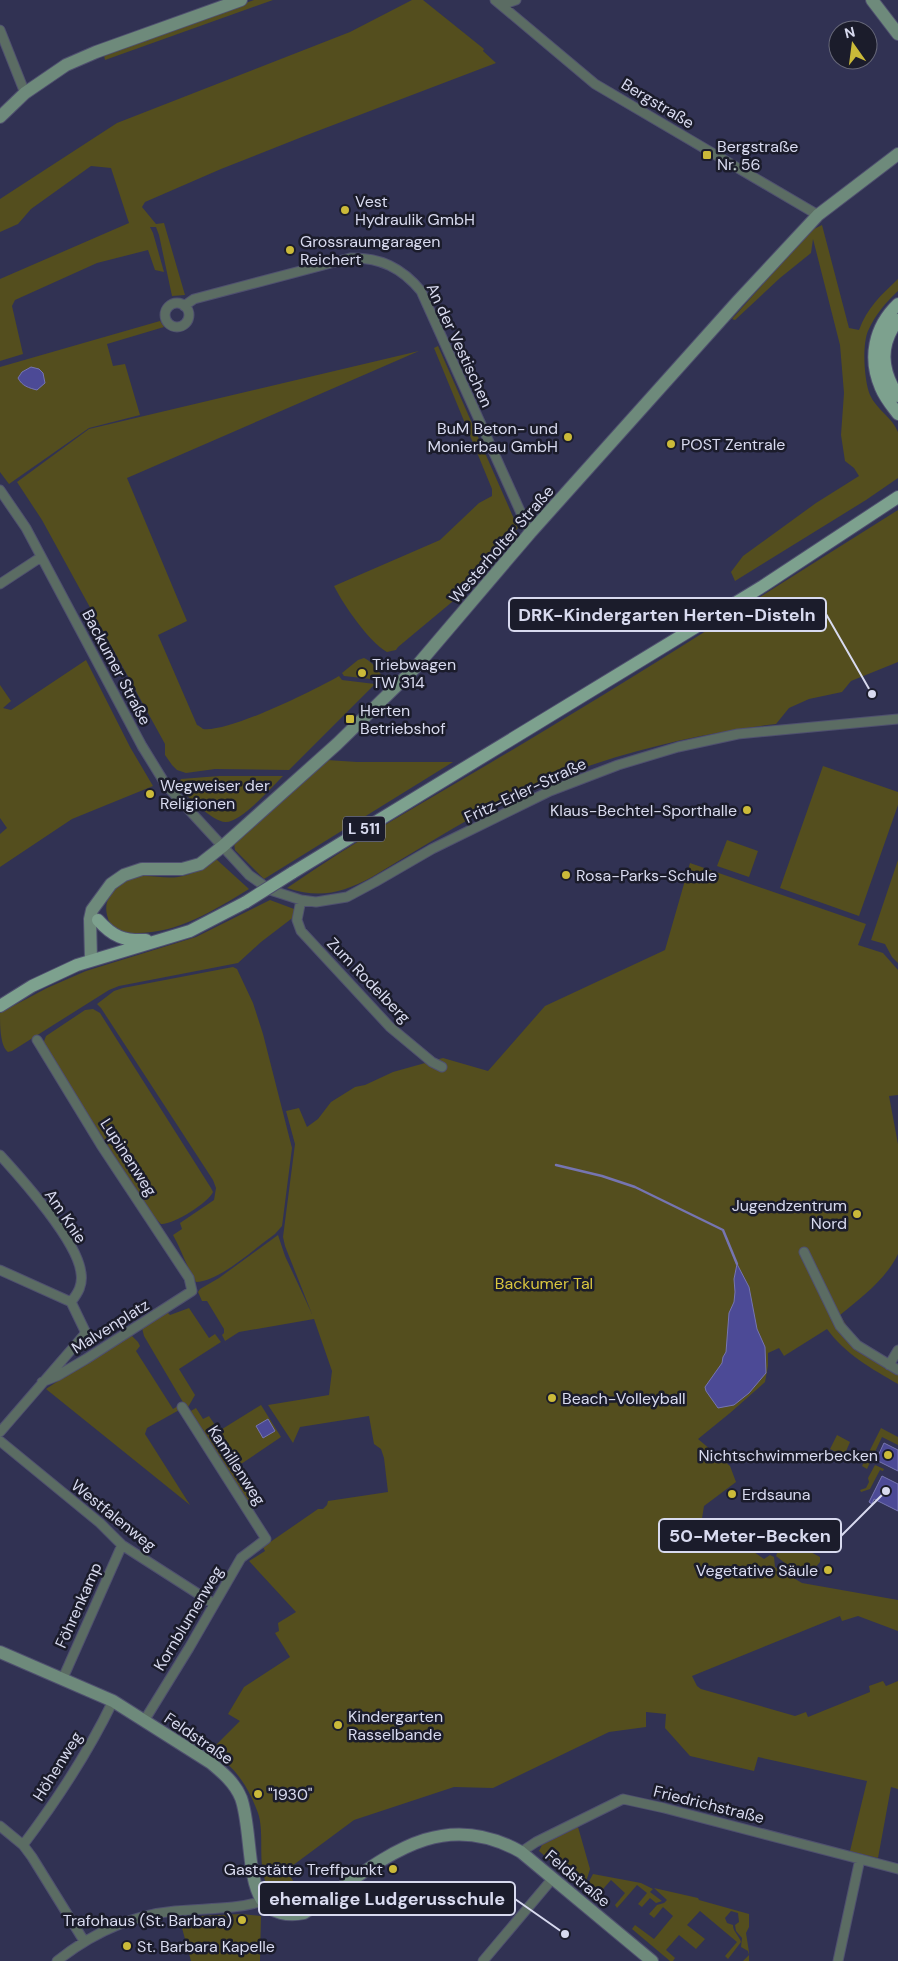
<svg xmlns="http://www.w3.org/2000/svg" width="898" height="1961" font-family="'DM Sans',sans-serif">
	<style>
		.green { fill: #544e1e }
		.water { fill: #4c4a96; stroke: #7675b1 }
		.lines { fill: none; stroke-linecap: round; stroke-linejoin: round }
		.stream { stroke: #7675b1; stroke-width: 2.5 }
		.street-casing { stroke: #4f506f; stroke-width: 11 }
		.secondary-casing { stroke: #4f506f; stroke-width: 14 }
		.primary-casing { stroke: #4f506f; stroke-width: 14 }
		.street { stroke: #5b6c63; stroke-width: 9 }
		.secondary { stroke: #6e8a7b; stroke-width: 12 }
		.primary { stroke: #7da18e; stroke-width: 12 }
		.primary-bridge-casing { stroke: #4f506f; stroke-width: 14; stroke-linecap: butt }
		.primary-bridge { stroke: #7da18e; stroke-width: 12 }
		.poi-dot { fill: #cbba39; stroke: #1b1c2b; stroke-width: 2 }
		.labels { text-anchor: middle; stroke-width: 5; stroke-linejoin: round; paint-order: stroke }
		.shield { fill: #1b1c2b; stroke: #9fa1b4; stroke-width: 1 }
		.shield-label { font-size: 15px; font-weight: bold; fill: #d8daef }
		.street-label { font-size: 16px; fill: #d8daef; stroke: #1b1c2b }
		.poi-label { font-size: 16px; fill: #d8daef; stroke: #1b1c2b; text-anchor: start }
		.park-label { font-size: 16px; fill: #d9c63e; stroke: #1b1c2b }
		.leader { fill: none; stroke: #d8daef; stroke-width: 2 }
		.callout-dot { fill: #d8daef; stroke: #1b1c2b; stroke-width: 2 }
		.callout { fill: #1b1c2b; stroke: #d8daef; stroke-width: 2 }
		.callout-label { font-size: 18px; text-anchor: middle; font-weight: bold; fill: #d8daef }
	</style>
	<rect width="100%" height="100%" fill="#313253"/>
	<path class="green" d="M254,0H273L105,60L104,55L107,52Z
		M412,0H423L484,49L483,51L496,63L307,135L221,169L145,202L142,207L156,224L164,223L185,295L172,296L159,235L156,227H150L153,233L164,272L155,270L148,250L97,263L15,300L12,306L23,354L0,361V279L129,223L111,168L91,166L31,209L18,224L0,232V199L117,123L350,32Z
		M822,225L849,328L859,330C867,308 881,295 898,279V291C886,302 875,315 868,331C862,345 864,380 870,395C876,409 892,417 898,432C898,440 898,468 898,478L866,500L735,581L731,572L743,556L816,503L859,476L854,468L845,461L841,435L844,393L840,345L813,239L811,253L780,278L735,320L732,319L810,231Z
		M160,321L164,327L107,344L113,366L125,364L140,415L89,428L9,484L0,472V367Z
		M438,346L518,528L452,602L398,647L396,650L387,652C369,642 343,604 334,586L440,540L479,503L492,496V489L434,348Z
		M419,351L127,478L187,621L158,635L197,725C198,725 202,728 203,729C228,733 315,690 339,676L342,680L375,684L289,770L215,769L186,773L177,770L172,765L165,755V744L42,520L17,482L89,429Z
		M898,510V662L851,681L842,692L809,699L789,708L776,724C685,735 582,761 500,803C456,825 414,852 372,877C342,893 320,899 287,888C372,829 464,780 552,726C668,656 783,582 898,510Z
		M364,658C372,661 378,671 383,677L380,680L344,676L342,673L358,660Z
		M86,660L130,747L153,786L72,819L0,867V834L7,828L0,818V685L11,701L3,708L11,710Z
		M327,760L357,762H453L264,879L235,850L234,843Z
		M823,766L898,792V805L859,916L780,888Z
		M219,776H283C272,787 241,822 226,822C214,823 186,795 177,786L181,779Z
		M727,840L758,851L749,877L717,866Z
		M216,859L249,889C213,911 175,935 132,933C121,933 109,927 107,915C104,902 110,893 119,885C137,869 158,880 178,877C193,875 204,867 216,859Z
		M898,860V963L892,957L885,944L871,940Z
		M690,863L866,924L858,945L883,953L898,970V1095L889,1096L898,1144V1254C886,1279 861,1298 840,1315L856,1340L898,1370V1384C872,1369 845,1354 827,1329L784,1356L779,1348L768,1353V1366L765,1382L730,1413L698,1439L730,1466L736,1482L704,1506L700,1531L751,1550L764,1559L770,1555L774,1557L775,1567L802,1583L898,1600V1631L858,1616L842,1621L840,1616L692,1676L697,1686L701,1689L795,1716L806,1712L808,1717L870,1692L869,1686L883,1681L886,1686L898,1681V1789L891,1787L878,1858L850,1851L867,1781L758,1757L754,1771L690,1756L665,1728L666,1714L646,1712V1727L609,1732L493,1788L454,1787L354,1820L292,1866L291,1877L303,1900C296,1903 288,1902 281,1898C251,1884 267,1839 258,1813C248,1786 235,1766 210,1751L240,1721L228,1714L244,1687L290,1657L275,1633L279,1631L278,1623L296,1612L249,1561L265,1551L263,1547L318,1509H323L327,1505L328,1501L388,1492L384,1458L381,1449L374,1444L369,1416L300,1427L293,1443L268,1405L329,1395L332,1371L314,1319L239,1332L225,1341L222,1335L224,1333V1329L207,1301H202L198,1292L200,1289L219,1278L278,1235L285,1256L312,1314L285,1246L283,1237L295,1144L286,1111L299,1108L307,1127L318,1119L331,1102L355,1087L365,1085L393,1072L443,1058L488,1071L545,1006L665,950Z
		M270,900L294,909L295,916L261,942L238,963L119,986L109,990L12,1051L8,1052C0,1046 0,1025 0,1013L47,988L86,971L196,937Z
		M233,967L237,969L253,1003L263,1034L292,1148L282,1226L275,1234C255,1248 219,1282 196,1282C187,1268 182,1251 173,1235L182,1229L180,1223L214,1200L216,1188L213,1180L101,1008L97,1004L114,991L123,988Z
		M93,1009L100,1013L211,1188L213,1192C208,1203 173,1225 161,1224L152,1215L43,1044L46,1036L85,1010Z
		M189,1308L209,1338L215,1334L221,1342L179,1369L195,1395L187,1409L144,1336L142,1328L145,1324L166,1311L170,1315Z
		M132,1336L138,1342L140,1346L136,1351L173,1409L178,1406L181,1409L147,1428L145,1434L190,1505L46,1389L124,1337Z
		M261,1405L281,1437L241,1464L256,1489L252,1493L254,1499L248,1503L189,1412L196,1408L203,1419L209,1416L219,1431Z
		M881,1428L898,1437V1445L882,1437L867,1469L862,1466Z
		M837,1435L850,1442L844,1456L830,1449Z
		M875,1465L884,1469L883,1471L880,1470L870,1489L861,1492L860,1490L866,1488L869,1482L868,1478Z
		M784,1538L820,1557V1562L810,1574L790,1567L776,1556L780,1545L783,1546L782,1543Z
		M578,1827L590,1869L586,1882L582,1888L539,1851L542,1845Z
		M593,1874L641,1883L653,1889L650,1892L662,1901L656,1903L650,1898L642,1907L638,1904L647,1893L637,1885L617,1908L615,1905L625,1893L611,1880L596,1897L584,1891Z
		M654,1888L698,1898L699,1900L749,1914V1927L746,1933L749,1952V1961H743L749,1955L748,1951L741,1947L742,1938L736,1931L735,1925L739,1922L738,1913L731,1911L725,1918L727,1923L733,1925C733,1932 739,1935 741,1942L728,1959L725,1956L737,1942L700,1911L687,1925L705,1939L696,1949L679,1935L666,1950L675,1958L673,1961H670L632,1929L635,1925L654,1939L673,1916L663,1907L654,1918L649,1914L657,1905L664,1903L667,1900Z
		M241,1914L261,1916L260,1961H191L179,1917Z"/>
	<path class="water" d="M31,367L39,369L43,373L45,383L37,390C29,388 22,386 18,378L22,372Z
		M737,1264L749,1287L757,1329L765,1347L766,1373L749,1393L734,1405L718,1408L706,1391L705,1387L722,1363L723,1357L726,1352L729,1313L734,1302L735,1292L734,1279Z
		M268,1419L275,1431L263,1438L256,1426Z
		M884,1443L898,1450V1471L876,1460Z
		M882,1476L898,1484V1511L874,1499L872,1504L869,1502Z"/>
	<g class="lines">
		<path class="stream" d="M556,1165L602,1176L635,1187L723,1230L737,1264"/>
		<defs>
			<path id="street" d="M495,0L595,84L818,215
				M501,5L516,0
				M0,30L25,93
				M165 315a12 12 0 1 1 24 0a12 12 0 1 1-24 0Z
				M184,306L194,299L350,258C380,257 402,268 421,291L530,533
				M0,490L26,528L142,746L166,785L249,875L270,890L301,900L316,902L347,897L375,882L432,849L550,791L618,765L678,747L738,734L898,719
				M0,584L41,557
				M301,900L297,920L301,931L390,1027L432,1062L442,1067
				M37,1040L101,1145L189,1278L192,1291L86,1359L57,1376L42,1382
				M0,1155C22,1179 78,1242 81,1273C83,1285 78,1293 71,1302
				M804,1252L840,1326L857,1345L898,1370
				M0,1270L71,1302L85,1331L84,1335L0,1432
				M889,1365L898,1350
				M0,1441L100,1523L122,1545L214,1604
				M63,1678L122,1545
				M144,1721L189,1648L241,1558L266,1539L182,1407
				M0,1826L23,1845L32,1857L84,1941
				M23,1845C57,1800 89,1751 113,1701
				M521,1852L536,1842L623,1799L664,1808L898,1869
				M57,1961C91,1934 132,1915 175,1911C205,1908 234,1910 263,1901
				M483,1961L553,1878
				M838,1961L860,1859"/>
			<path id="secondary" d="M872,0L898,34
				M0,117L25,93L66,65L96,52L241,0
				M91,959L90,919L92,910L111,884L124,875L142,869H182L200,864L223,846L337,744L415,668L530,533L737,302L818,215L898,154
				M0,1652L113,1701L211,1763C223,1773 235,1783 241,1798C251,1825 247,1878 262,1900C271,1914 289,1916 304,1913C374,1869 433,1802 521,1852L652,1961"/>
			<path id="primary" d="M898,304C874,327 868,358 881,388C885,398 892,406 898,414
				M898,320C879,345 881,370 898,396
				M292,873L763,586L898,497
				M98,920C113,937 124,941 146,940
				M0,1006L32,986L77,965L190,931L246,902"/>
		</defs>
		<use href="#street" class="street-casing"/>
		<use href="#secondary" class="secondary-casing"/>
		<use href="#primary" class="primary-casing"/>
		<use href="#street" class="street"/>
		<use href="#secondary" class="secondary"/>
		<use href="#primary" class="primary"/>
		<defs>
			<path id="primary-bridge" d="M246,902L292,873"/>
		</defs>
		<use href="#primary-bridge" class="primary-bridge-casing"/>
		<use href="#primary-bridge" class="primary-bridge"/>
	</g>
	<g class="poi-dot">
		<rect x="702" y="150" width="10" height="10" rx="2.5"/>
		<circle cx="345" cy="210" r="5"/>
		<circle cx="290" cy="250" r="5"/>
		<circle cx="568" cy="437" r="5"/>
		<circle cx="671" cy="444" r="5"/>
		<circle cx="362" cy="673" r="5"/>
		<rect x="345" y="714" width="10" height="10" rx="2.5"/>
		<circle cx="150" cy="794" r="5"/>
		<circle cx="747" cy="810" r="5"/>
		<circle cx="566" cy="875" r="5"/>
		<circle cx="857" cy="1214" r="5"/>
		<circle cx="552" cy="1398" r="5"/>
		<circle cx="888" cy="1455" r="5"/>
		<circle cx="732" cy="1494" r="5"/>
		<circle cx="828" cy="1570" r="5"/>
		<circle cx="338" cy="1725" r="5"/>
		<circle cx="258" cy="1794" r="5"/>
		<circle cx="393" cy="1869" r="5"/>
		<circle cx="242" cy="1920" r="5"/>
		<circle cx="127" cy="1946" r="5"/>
	</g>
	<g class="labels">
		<rect class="shield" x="343" y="816.5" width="42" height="25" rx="4"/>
		<g class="shield-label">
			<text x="364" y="834">L 511</text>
		</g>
		<g class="street-label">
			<text transform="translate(658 103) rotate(31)" y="6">Bergstraße</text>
			<text transform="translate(460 345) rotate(65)" y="6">An der Vestischen</text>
			<text transform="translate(501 544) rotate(-49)" y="6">Westerholter Straße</text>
			<text transform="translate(117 667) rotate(62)" y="6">Backumer Straße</text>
			<text transform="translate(525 790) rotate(-25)" y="6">Fritz-Erler-Straße</text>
			<text transform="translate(369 980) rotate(46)" y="6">Zum Rodelberg</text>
			<text transform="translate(129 1157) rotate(57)" y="6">Lupinenweg</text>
			<text transform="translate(66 1216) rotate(56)" y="6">Am Knie</text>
			<text transform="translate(110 1326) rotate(-32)" y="6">Malvenplatz</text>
			<text transform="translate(237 1465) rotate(57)" y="6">Kamillenweg</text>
			<text transform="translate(114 1515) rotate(39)" y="6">Westfalenweg</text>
			<text transform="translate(78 1605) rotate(-66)" y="6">Föhrenkamp</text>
			<text transform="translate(188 1618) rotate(-59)" y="6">Kornblumenweg</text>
			<text transform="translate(199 1738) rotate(34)" y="6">Feldstraße</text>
			<text transform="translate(57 1766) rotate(-58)" y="6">Höhenweg</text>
			<text transform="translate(709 1804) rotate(14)" y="6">Friedrichstraße</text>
			<text transform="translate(578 1878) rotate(40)" y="6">Feldstraße</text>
		</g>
		<g class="poi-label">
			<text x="717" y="152">Bergstraße<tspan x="717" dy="18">Nr. 56</tspan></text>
			<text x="355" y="207">Vest<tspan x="355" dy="18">Hydraulik GmbH</tspan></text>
			<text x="300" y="247">Grossraumgaragen<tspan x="300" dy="18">Reichert</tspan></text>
			<text x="558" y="434" text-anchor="end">BuM Beton- und<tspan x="558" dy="18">Monierbau GmbH</tspan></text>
			<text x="681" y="450">POST Zentrale</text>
			<text x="372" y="670">Triebwagen<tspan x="372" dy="18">TW 314</tspan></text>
			<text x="360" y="716">Herten<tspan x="360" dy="18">Betriebshof</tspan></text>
			<text x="160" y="791">Wegweiser der<tspan x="160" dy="18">Religionen</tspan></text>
			<text x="737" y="816" text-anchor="end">Klaus-Bechtel-Sporthalle</text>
			<text x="576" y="881">Rosa-Parks-Schule</text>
			<text x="847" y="1211" text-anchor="end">Jugendzentrum<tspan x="847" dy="18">Nord</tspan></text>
			<text x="562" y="1404">Beach-Volleyball</text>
			<text x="878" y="1461" text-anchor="end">Nichtschwimmerbecken</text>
			<text x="742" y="1500">Erdsauna</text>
			<text x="818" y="1576" text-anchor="end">Vegetative Säule</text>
			<text x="348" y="1722">Kindergarten<tspan x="348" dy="18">Rasselbande</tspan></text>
			<text x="268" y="1800">"1930"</text>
			<text x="383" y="1875" text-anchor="end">Gaststätte Treffpunkt</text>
			<text x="232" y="1926" text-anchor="end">Trafohaus (St. Barbara)</text>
			<text x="137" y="1952">St. Barbara Kapelle</text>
		</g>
		<g class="park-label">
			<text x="544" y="1289">Backumer Tal</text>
		</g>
	</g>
	<path class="leader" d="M872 694L826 614M886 1491L841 1536M565 1934L515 1899"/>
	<g class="callout-dot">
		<circle cx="872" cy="694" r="5"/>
		<circle cx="886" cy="1491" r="5"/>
		<circle cx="565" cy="1934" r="5"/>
	</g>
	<g class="callout">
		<rect x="509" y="598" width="317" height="33" rx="5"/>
		<rect x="659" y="1519" width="182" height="33" rx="5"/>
		<rect x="259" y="1882" width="256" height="33" rx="5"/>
	</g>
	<g class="callout-label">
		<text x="667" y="621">DRK-Kindergarten Herten-Disteln</text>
		<text x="750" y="1542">50-Meter-Becken</text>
		<text x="387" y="1905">ehemalige Ludgerusschule</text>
	</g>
	<g transform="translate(853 45) rotate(346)"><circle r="24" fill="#1b1c2b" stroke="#676879"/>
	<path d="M0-4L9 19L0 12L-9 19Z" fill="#cbba39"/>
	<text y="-8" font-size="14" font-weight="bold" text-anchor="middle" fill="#d8daef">N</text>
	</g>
</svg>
